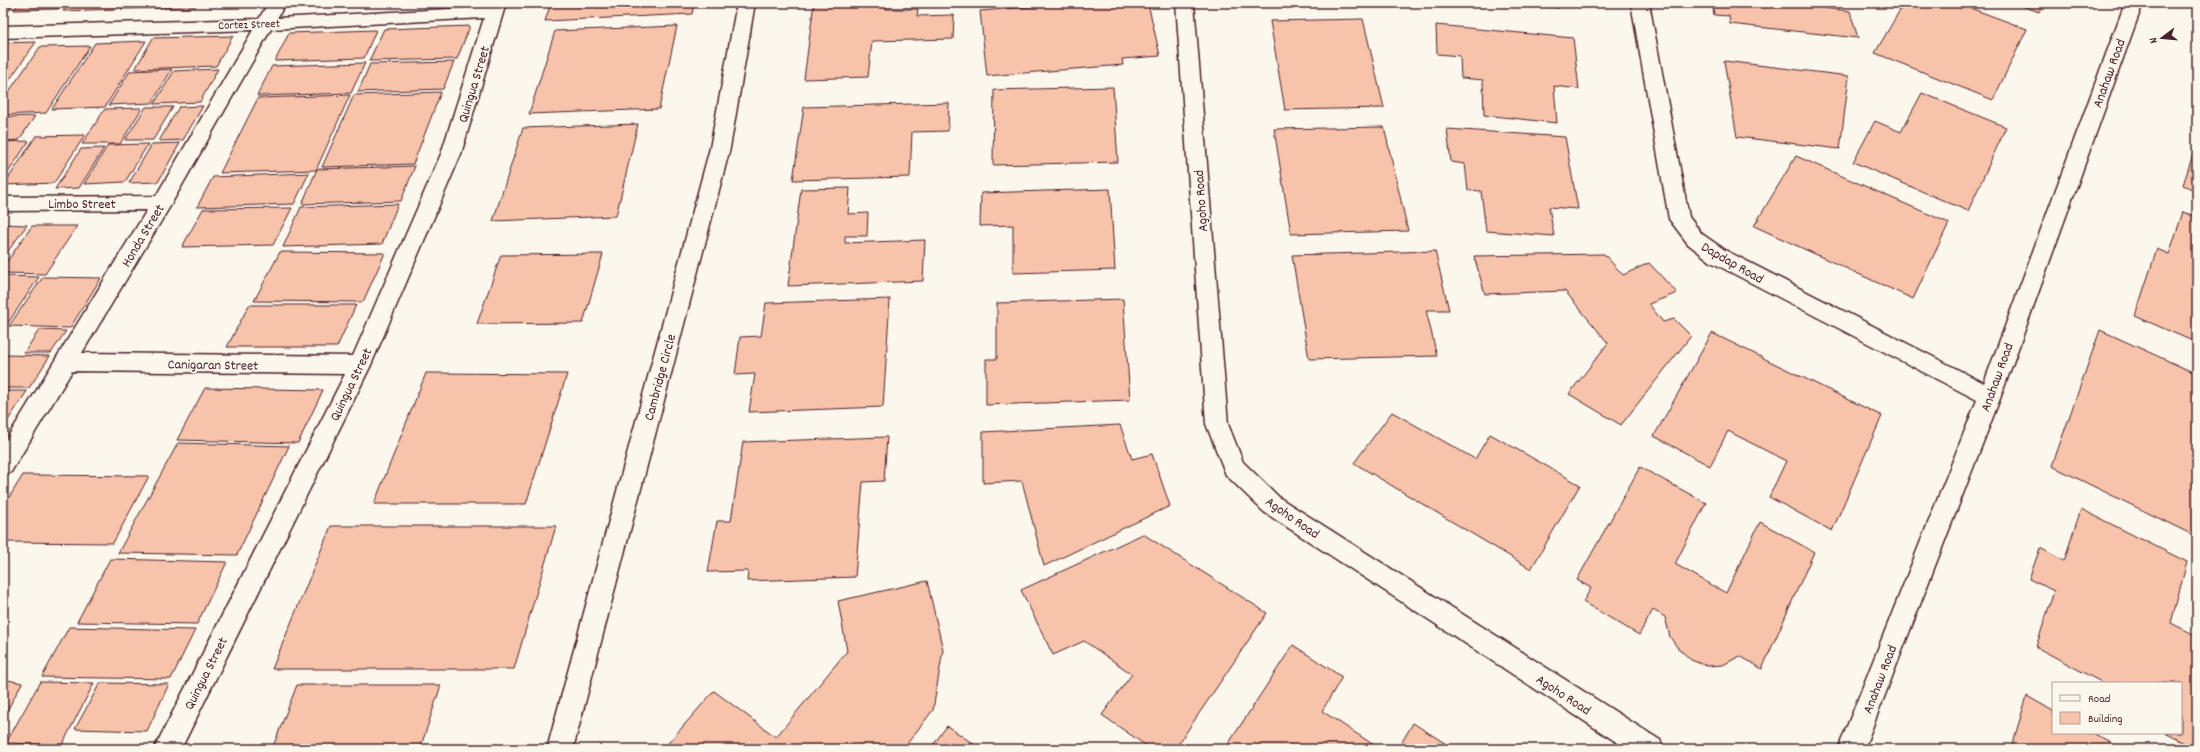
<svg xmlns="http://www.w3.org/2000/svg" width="2200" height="752" font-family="Dekko,sans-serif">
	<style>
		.building { fill: #f8c3ab; stroke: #4a1f2b }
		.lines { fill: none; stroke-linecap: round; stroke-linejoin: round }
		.minor-casing { stroke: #4a1f2b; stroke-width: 3 }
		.minor { fill: #fbf7ec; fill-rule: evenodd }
		.labels { text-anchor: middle; stroke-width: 3.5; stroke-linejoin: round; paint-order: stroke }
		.far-street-label { font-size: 12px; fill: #4a1f2b; stroke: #fbf7ec }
		.street-label { font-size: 14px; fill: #4a1f2b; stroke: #fbf7ec }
	</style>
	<rect width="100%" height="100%" fill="#fbf7ec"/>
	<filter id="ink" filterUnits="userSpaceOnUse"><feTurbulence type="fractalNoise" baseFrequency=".025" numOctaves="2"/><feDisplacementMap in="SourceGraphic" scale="8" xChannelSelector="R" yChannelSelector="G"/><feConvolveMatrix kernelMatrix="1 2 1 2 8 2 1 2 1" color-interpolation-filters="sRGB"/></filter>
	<g filter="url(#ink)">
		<path class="building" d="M3,3H14L5,16H3Z
			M19,3H62L58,9L14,10Z
			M69,3H121L117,9L63,11Z
			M125,3H163L161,8L121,9Z
			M167,3H198L195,7L164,8Z
			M303,3H387L301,7Z
			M551,3H694L692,14L545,21Z
			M814,3H887L886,9H918L917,16L954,15L953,39L872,41L868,77L804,79Z
			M1080,3H1148L1160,56L1122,59L1123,65L987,76L980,11Z
			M1517,3H1559V8Z
			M1712,3H1823L1824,8L1850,11L1858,38L1730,24L1729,16L1714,15Z
			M1904,3H1957L2027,29L1993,100L1875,53Z
			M2014,3H2043L2039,12Z
			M1363,19L1384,108L1285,110L1270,21Z
			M1436,25L1573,38L1579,89L1554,86L1557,123L1484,115L1483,80L1461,78L1460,56L1437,54Z
			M470,26L457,59L369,61L384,29Z
			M677,26L659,109L529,114L555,31Z
			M376,30L364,58L275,61L289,33Z
			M233,36L216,66L135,69L153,38Z
			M146,41L105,107L52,109L95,43Z
			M36,42L3,89V43Z
			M90,46L46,113L3,115V100L40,47Z
			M1724,61L1849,76L1840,149L1737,137Z
			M454,62L443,89L358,92L370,64Z
			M365,63L351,93L257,96L272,66Z
			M172,69L152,103L109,105L130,71Z
			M218,69L200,102L154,104L174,71Z
			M1113,87L1118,162L993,165L994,90Z
			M441,92L413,164L322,167L354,95Z
			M1922,93L2006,127L1968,211L1853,162L1875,121L1901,132Z
			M350,95L316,170L220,173L258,98Z
			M949,103L948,131L912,132L910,177L793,180L804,107Z
			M203,106L183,140L159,141L179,107Z
			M146,107H173L153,140H125Z
			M142,108L120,144H82L105,109Z
			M35,116L19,140L3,141V117Z
			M638,124L616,216L493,221L523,128Z
			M1384,127L1408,231L1291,234L1274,129Z
			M1447,129L1565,137L1578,209L1549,207L1554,236L1486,231L1481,191L1468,190L1465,164L1451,162Z
			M85,135L54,183L4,185L36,136Z
			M29,141L3,180V142Z
			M2197,142V191L2183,185Z
			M180,143L158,182L129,183L152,144Z
			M148,144L125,182L84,184L108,145Z
			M104,148L79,188L55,189L81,149Z
			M1796,156L1949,223L1913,299L1754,226Z
			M415,166L401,201L302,204L317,169Z
			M309,173L294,204L197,207L213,177Z
			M850,188L848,214L868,213L867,236H845V243L925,240L923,281L788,286L801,189Z
			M1110,189L1115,270L1013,273V225L980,226L981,193Z
			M398,204L382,244L283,247L301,207Z
			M292,208L273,245L182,247L203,209Z
			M2183,212L2197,217V343L2135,316L2157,249L2169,254Z
			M3,224L27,225L3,258Z
			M32,226H77L45,274L3,273V267Z
			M1435,251L1449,310H1426L1437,356L1309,359L1292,255Z
			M280,252L385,253L363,302L254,301Z
			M603,254L583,323L477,324L501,255Z
			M1604,254L1623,275L1649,263L1677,293L1649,304L1663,322L1674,319L1691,336L1621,425L1569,394L1608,343L1565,291L1485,294L1474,256Z
			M3,276L39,277L8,323H3Z
			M43,277L101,278L70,328L9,326Z
			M890,299L883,407L749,412L755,374L735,375L740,337L761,336L766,303Z
			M1123,299L1130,400L986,405V359H997V303Z
			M249,305H356L337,347H227Z
			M39,330L66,331L51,353H24Z
			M2100,330L2197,374V537L2052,466Z
			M1712,333L1882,416L1832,531L1769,497L1786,461L1728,431L1710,466L1654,436Z
			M3,355L50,356L29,388H3Z
			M426,373L567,374L526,504H374Z
			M205,388L323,390L298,443L177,440Z
			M3,391H27L3,428Z
			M1392,412L1475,459L1490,434L1580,485L1531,569L1354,463Z
			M1120,425L1132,459L1152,454L1170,506L1044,566L1022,481L983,483V432Z
			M887,437L884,481L863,482L855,577L747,581L748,571L708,572L717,521H731L743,442Z
			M178,443L289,446L237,555L118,553Z
			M1640,467L1706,503L1675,564L1726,593L1760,522L1814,552L1762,669L1740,656L1723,665L1707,666L1691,660L1677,647L1670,637L1665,617L1653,610L1639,635L1583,602L1591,588L1577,580Z
			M23,475L149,476L113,543L3,542V507Z
			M2081,509L2187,562L2171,623L2197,636V749L2165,733H2181V683H2103L2036,647L2054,591L2029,579L2040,548L2064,561Z
			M331,526H556L514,669H272Z
			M1143,534L1267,613L1175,749H1151L1102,715L1132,674L1084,641L1053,655L1021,590Z
			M110,559L227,562L197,624L77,622Z
			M927,581L943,650L933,710L903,749H663L714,691L776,737L847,651L838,601Z
			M69,627L195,630L171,679L42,677Z
			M1293,645L1342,677L1322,711L1380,749H1225Z
			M3,679L22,683L3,718Z
			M40,682L94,683L62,745L6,743Z
			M100,683L169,684L147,731L75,729Z
			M297,685H441L420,749H272Z
			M2027,696L2053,711V733H2093L2122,749H2011Z
			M1413,723L1454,749H1398Z
			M947,726L981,749H930Z
			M3,743L18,749H3Z"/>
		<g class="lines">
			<defs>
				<path id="minor" d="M268,3H286L277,18L487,7L488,3H506L461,154L371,365L181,749H154L345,374L72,371L11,472L3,475V445L147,210L3,211V197L156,196L253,30L3,38V26L259,19ZM484,18L441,154L353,356L82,353L169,208L271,29Z
					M737,3H755L730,148L573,749H547L710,148Z
					M1176,3H1194L1228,424L1243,462L1280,498L1660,740L1664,749H1627L1264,512L1226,475L1206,424Z
					M1631,3H1649L1689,217L1702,234L1725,250L1984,383L2125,3H2143L2001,396L1864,749H1838L1977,400L1711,262L1688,244L1669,219Z"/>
			</defs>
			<use href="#minor" class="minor-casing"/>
			<use href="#minor" class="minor"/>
		</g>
	</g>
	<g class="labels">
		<g class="far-street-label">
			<text transform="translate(249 24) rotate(-2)" y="4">Cortez Street</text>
		</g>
		<g class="street-label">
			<text transform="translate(2108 73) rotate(-70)" y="5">Anahaw Road</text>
			<text transform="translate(473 84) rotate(-73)" y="5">Quingua Street</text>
			<text transform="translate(1200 201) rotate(-94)" y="5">Agoho Road</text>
			<text x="82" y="208">Limbo Street</text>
			<text transform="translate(142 235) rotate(-59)" y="5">Honda Street</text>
			<text transform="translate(1733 262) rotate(30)" y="5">Dapdap Road</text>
			<text transform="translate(213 364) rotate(1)" y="5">Canigaran Street</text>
			<text transform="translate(659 377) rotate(-75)" y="5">Cambridge Circle</text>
			<text transform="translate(1996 377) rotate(-70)" y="5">Anahaw Road</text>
			<text transform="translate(350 384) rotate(-64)" y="5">Quingua Street</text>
			<text transform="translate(1293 517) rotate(35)" y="5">Agoho Road</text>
			<text transform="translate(205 673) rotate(-63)" y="5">Quingua Street</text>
			<text transform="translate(1879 679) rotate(-69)" y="5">Anahaw Road</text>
			<text transform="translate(1564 694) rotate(33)" y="5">Agoho Road</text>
		</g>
	</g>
	<rect width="2200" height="752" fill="none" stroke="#fbf7ec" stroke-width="16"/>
	<rect x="8" y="8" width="2184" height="736" fill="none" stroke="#4a1f2b" stroke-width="1.5" filter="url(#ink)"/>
	<rect x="2052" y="682" width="130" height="52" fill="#fbf7ec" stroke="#b4a19f"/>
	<rect x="2060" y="695" width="20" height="6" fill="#fbf7ec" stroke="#b4a19f"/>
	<text x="2088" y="702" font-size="12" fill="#4a1f2b">Road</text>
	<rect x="2060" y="712" width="20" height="12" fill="#f8c3ab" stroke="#b4a19f"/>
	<text x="2088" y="722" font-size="12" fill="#4a1f2b">Building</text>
	<g transform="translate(2162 38) rotate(254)" stroke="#fbf7ec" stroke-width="3" paint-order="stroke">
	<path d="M0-3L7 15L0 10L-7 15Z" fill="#4a1f2b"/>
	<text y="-6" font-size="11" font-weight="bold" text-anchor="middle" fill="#4a1f2b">N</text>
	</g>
</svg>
